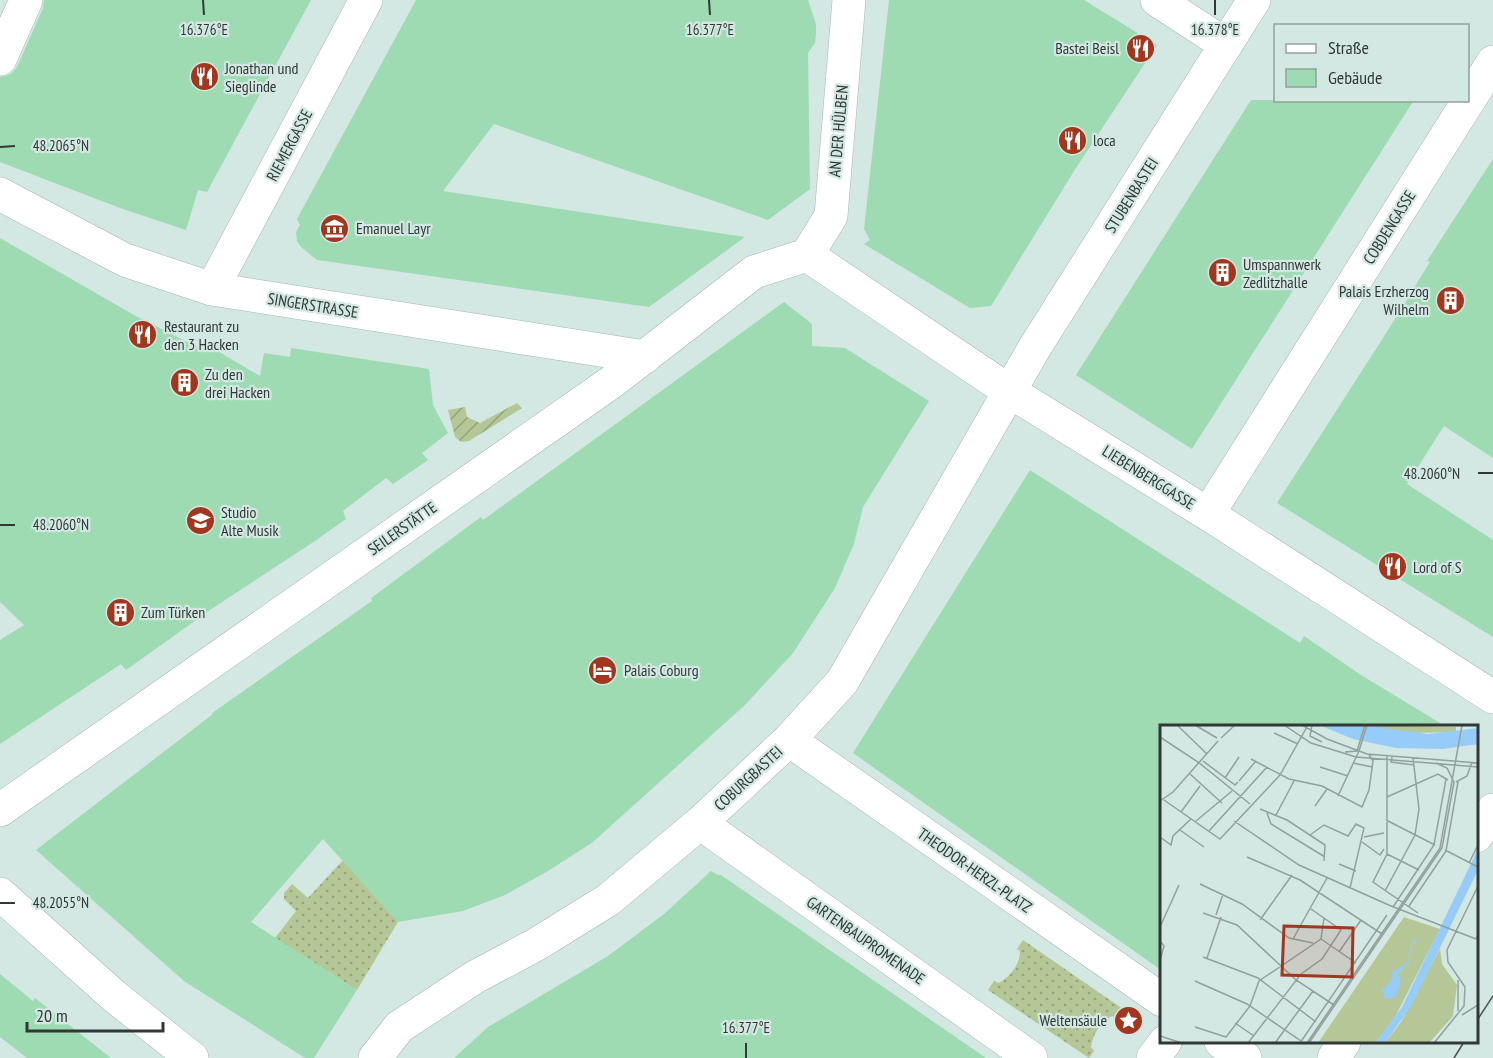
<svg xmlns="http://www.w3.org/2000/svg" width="1493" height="1058" font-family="'PT Sans Narrow',sans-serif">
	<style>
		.grass { fill: url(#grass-dots) }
		.garden { fill: url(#garden-furrows) }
		.building { fill: #9fdbb2 }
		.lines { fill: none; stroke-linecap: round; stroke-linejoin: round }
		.minor-casing { stroke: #a3b6b3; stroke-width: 34 }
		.minor { stroke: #fff; stroke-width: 33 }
		.tram { stroke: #495250; stroke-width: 1.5 }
		.ticks { fill: none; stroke: #313937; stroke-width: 2 }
		.labels { text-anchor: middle; stroke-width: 4.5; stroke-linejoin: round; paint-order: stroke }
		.poi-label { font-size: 16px; fill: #313937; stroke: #d3e7e3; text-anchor: start }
		.street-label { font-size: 16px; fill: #313937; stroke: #d3e7e3 }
		.inset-river { fill: none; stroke: #97ccf9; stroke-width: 3 }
		.inset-road { fill: none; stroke: #92a19e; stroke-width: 1.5 }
		.view { fill: #a0371e; fill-opacity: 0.15; stroke: #a0371e; stroke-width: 3 }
		.inset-edge { fill: none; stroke: #313937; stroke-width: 3 }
		.ticks-label { font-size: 15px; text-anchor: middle; fill: #313937; stroke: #d3e7e3; stroke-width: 4.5; stroke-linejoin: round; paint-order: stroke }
	</style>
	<defs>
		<pattern id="grass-dots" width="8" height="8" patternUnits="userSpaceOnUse" patternTransform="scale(1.5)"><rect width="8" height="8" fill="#b5c796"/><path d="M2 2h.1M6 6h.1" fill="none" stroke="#94a37b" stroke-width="1.8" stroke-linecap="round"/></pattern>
		<pattern id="garden-furrows" width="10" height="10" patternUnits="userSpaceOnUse" patternTransform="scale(1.5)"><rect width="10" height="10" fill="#b5c796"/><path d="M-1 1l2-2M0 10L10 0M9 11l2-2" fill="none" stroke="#94a37b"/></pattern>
	</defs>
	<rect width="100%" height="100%" fill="#d3e7e3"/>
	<path class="grass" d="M343,860L398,922L357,990L275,938L296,911L284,899V893L292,884L308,898Z
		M1023,940L1123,1009L1117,1017L1112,1016C1100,1021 1093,1035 1091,1047L1094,1051L1089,1058L988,990L994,981L999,983C1010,976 1020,965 1020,951L1017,949Z"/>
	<path class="garden" d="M517,403L522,408L469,441L461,442L455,437L448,410L465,407L467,417L480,423Z"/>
	<path class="building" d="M44,0H311L207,192L198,190L186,230L120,208L0,162V77L11,74L17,67L43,8Z
		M416,0H808L816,24V33L815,43L808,53L810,189L768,220L494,124L443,191L745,237L649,307L317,260L302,248L297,241L296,232L300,225L297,219Z
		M889,0H1084L1157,45L1074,171L991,306L970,308L864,244L870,240L864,229Z
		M1251,100H1414L1192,449L1076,375Z
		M1493,159V458L1444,426L1407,484L1493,540V637L1277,503L1383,338L1430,262L1427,261Z
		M0,238L134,315L201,349L204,343L260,376L264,353L290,357L291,348L429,369L433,405L448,433L422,453L428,460L393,484L386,478L343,511L346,519L315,541L213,608L126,670L121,664L0,744V640L24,625L0,602Z
		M784,302L812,324V346L845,348L929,401L863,507L854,544L835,588L793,653L745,705L593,842L548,871L505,895L463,911L398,922L323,839L251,922L357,990L314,1058H305L184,981L36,850L213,714L212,713L372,601L371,598L481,517L483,520Z
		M1030,470L1300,643L1304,636L1361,675L1445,726H1161V970L853,753Z
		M711,871L718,875H721L986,1058H454L488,1027L608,956L664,914Z
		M0,974L33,1001L35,998L111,1058H27L0,1037Z"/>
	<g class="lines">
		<defs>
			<path id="minor" d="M1157,0L1226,45
				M0,59L26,0
				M0,194L125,260L212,289L645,357
				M807,255L1009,391L1208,514L1493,697
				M807,255L831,216L849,0
				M212,289L366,0
				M1208,514L1493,62
				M789,740L1162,1000
				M0,810L613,381L754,272L807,255
				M700,823L1031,1058
				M1476,836L1493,810
				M0,894L114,996L192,1058
				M1221,1042L1245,1058
				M375,1058L399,1027L475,977L537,944L608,900L700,823L789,740L842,682L1035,347L1254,0
				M1153,1058L1165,1042
				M1334,1058L1344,1042"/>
		</defs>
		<use href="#minor" class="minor-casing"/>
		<use href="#minor" class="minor"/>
		<path class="tram" d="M1476,1022L1493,996
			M1454,1058L1464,1042"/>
	</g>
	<path class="ticks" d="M203,0L204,15M709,0L710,15M1215,0V15M0,147L15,146M1478,473H1493M0,525H15M0,903H15M746,1043V1058"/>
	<defs>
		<symbol id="restaurant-disc" viewBox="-11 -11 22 22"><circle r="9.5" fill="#a0371e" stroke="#d3e7e3"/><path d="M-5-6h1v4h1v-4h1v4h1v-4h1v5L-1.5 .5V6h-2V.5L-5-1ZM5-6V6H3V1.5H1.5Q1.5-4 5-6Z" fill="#fff"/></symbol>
		<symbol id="museum-disc" viewBox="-11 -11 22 22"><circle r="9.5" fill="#a0371e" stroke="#d3e7e3"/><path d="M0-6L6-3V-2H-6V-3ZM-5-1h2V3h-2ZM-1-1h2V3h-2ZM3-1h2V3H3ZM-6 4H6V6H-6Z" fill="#fff"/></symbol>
		<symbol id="building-disc" viewBox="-11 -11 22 22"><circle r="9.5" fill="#a0371e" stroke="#d3e7e3"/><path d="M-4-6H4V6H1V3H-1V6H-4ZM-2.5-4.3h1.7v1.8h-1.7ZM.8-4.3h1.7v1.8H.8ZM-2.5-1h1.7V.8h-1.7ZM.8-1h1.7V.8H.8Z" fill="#fff"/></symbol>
		<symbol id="university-disc" viewBox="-11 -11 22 22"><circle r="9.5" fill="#a0371e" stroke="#d3e7e3"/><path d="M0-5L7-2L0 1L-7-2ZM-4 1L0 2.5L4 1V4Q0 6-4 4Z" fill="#fff"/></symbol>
		<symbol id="hotel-disc" viewBox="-11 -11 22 22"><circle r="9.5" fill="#a0371e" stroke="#d3e7e3"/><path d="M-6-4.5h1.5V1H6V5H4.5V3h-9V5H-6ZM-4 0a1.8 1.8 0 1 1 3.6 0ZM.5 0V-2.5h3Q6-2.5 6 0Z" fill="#fff"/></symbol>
		<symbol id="sight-disc" viewBox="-11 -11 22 22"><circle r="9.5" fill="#a0371e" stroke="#d3e7e3"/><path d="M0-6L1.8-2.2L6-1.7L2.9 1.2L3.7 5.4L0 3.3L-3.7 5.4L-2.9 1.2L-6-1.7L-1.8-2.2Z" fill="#fff"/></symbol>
	</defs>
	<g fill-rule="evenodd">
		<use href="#restaurant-disc" x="1124" y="32" width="33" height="33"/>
		<use href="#restaurant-disc" x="188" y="60" width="33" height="33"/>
		<use href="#restaurant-disc" x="1056" y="124" width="33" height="33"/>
		<use href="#museum-disc" x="318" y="212" width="33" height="33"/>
		<use href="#building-disc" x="1206" y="256" width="33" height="33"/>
		<use href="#building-disc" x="1434" y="284" width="33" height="33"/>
		<use href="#restaurant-disc" x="126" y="318" width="33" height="33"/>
		<use href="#building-disc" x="168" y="366" width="33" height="33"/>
		<use href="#university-disc" x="184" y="504" width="33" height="33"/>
		<use href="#restaurant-disc" x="1376" y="550" width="33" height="33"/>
		<use href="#building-disc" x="104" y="596" width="33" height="33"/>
		<use href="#hotel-disc" x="586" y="654" width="33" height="33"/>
		<use href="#sight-disc" x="1112" y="1004" width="33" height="33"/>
	</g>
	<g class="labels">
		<g class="poi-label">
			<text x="1119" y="54" text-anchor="end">Bastei Beisl</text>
			<text x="225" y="74">Jonathan und<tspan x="225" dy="18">Sieglinde</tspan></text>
			<text x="1093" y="146">loca</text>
			<text x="356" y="234">Emanuel Layr</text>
			<text x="1243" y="270">Umspannwerk<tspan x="1243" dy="18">Zedlitzhalle</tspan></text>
			<text x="1429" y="297" text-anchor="end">Palais Erzherzog<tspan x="1429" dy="18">Wilhelm</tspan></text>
			<text x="164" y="332">Restaurant zu<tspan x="164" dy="18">den 3 Hacken</tspan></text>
			<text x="205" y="380">Zu den<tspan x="205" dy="18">drei Hacken</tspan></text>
			<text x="221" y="518">Studio<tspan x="221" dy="18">Alte Musik</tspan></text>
			<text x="1413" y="573">Lord of S</text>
			<text x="141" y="618">Zum Türken</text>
			<text x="624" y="676">Palais Coburg</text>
			<text x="1107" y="1026" text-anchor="end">Weltensäule</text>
		</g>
		<g class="street-label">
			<text transform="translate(838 131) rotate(-85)" y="6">AN DER HÜLBEN</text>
			<text transform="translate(289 145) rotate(-62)" y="6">RIEMERGASSE</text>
			<text transform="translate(1131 195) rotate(-58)" y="6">STUBENBASTEI</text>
			<text transform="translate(1389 227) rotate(-58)" y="6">COBDENGASSE</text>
			<text transform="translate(313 305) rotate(9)" y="6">SINGERSTRASSE</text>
			<text transform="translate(1149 477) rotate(32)" y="6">LIEBENBERGGASSE</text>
			<text transform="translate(402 528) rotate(-35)" y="6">SEILERSTÄTTE</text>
			<text transform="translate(748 778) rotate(-43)" y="6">COBURGBASTEI</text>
			<text transform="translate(975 870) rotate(35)" y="6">THEODOR-HERZL-PLATZ</text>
			<text transform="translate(866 940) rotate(35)" y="6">GARTENBAUPROMENADE</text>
		</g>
	</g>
	<g transform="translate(1160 725)">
		<rect width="318" height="318" fill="#d3e7e3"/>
		<path d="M201,0L296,2V7L249,8ZM244,192L280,204L235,292L215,318H158ZM280,224L282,239L297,260L293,291L269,318H225L241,297Z" fill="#b5c796"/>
		<path d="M159,0H201L268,9L318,3V19L283,24L236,23L193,14ZM318,124V145L252,280L225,318H215L242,282ZM262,214L252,219L249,238L238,248L241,257L236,272L225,274L222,265L231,256L232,247L248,238L251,220L254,216Z" fill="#97ccf9"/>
		<path class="inset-river" d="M169,0L204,6M209,7L263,14L296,12"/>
		<path class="inset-road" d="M17,0L47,29M35,0L57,13M124,0L151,18L196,32L318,42M142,0L167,14L207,29L318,38M152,0L150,11L162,17M245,0H279M114,8L138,19M0,12L38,37L90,79M61,13L75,0M199,26L207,0M185,27L197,26L205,0M227,31V129L213,157L258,188M232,32L231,37L254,40M91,34L129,54L162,61L202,82L209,65L213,36L209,30M43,36L75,60L78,57M193,38L212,42M160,42L188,51M30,49L62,78M65,53L79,32M79,56L96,36M296,57L307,51L312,37M178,71L199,26M227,72L278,49L288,55M4,75L60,114L120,50L148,0M0,76L13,67L58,16M155,81L167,64M100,84L127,95L165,120L164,136M21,87L40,61M107,88L111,99L165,132M116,90L134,56M226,95L275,120M36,96L72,66M74,96L139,140L231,181L316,214L318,210M20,105L44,122M49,106L107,42M150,110L164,100L188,111L196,99L204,103L190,163M0,112L11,120L13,111L31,94M204,112L224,108M202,117L220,130L224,124M285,125L318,142M227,129L259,145M87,132L140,155L222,209M309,138L318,120M179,139L196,146M40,159L82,179L129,213L153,218M225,166L255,110L259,84L253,33M249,181L286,126L298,57M233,182L274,120L286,54M43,188L77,200L136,255L174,280M56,190L63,169M100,195L132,150M0,202L19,160M133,214L167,153M161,214L196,238M161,214L164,193M0,216L4,221L0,236M179,227L201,195M43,232L98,253L156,297M47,233L61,192M35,256L87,279L144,318M298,286V255M302,290L318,280M75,298L94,311M35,302L66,312M0,311L22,318M66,312L90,281L99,256L161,214M88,318L141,249L162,234L181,205L151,184M115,318L153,266M140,318L227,190M147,318L280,123L302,0M149,318L282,123L294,57L287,43L276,38M274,318L304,281L305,262L288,237L287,225L318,161"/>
		<path class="view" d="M124,201L193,203L192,252L122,250Z"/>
		<rect width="318" height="318" class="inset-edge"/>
	</g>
	<g class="ticks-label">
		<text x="204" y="35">16.376°E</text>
		<text x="710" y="35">16.377°E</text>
		<text x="1215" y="35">16.378°E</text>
		<text x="61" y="151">48.2065°N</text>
		<text x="1432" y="479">48.2060°N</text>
		<text x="61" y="530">48.2060°N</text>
		<text x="61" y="908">48.2055°N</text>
		<text x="746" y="1033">16.377°E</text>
	</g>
	<rect x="1274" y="24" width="195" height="78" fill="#d3e7e3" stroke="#92a19e" stroke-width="1.5"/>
	<rect x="1286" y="44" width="30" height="9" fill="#ffffff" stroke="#92a19e" stroke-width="1.5"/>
	<text x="1328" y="54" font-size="18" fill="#313937">Straße</text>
	<rect x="1286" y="69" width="30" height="18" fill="#9fdbb2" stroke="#92a19e" stroke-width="1.5"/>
	<text x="1328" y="84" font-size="18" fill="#313937">Gebäude</text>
	<path d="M27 1022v9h136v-9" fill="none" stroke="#313937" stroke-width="3"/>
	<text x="36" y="1022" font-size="18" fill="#313937" stroke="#d3e7e3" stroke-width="4.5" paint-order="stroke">20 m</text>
</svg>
